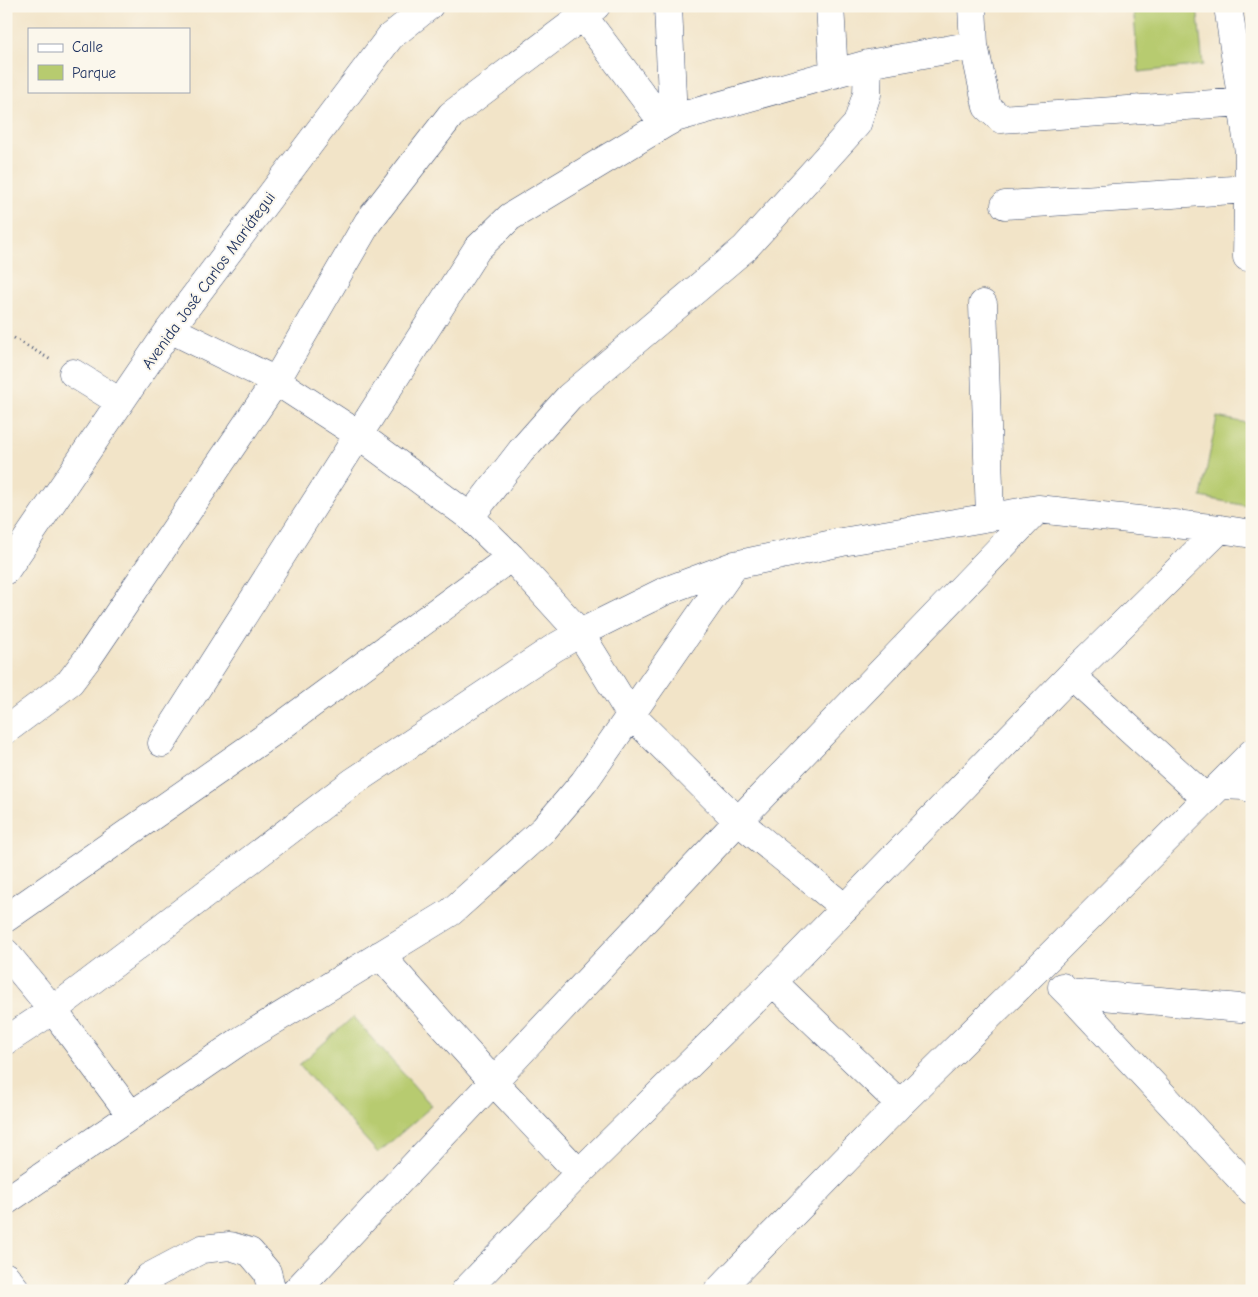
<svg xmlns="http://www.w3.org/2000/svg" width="1258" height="1297" font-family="'Comic Neue',sans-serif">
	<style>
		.green { fill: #b7cb6f; stroke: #697d66 }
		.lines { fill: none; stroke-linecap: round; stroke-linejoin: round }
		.minor-casing { stroke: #3b4a6e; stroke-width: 29 }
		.path { stroke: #3b4a6e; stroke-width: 3; stroke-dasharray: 1 4; stroke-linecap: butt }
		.minor { stroke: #fff; stroke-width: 28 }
		.labels { text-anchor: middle; stroke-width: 4; stroke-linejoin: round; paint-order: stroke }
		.street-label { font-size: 16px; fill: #1b2f5e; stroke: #fbf7ec }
	</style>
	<rect width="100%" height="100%" fill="#fbf7ec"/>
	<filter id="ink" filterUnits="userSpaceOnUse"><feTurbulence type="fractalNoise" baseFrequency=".02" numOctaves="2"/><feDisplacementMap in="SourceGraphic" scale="10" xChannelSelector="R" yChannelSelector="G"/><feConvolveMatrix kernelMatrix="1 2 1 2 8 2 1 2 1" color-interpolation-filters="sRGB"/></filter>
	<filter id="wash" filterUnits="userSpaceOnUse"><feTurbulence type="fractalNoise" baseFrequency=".0096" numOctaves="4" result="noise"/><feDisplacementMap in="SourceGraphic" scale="20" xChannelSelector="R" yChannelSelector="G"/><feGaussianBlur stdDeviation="1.12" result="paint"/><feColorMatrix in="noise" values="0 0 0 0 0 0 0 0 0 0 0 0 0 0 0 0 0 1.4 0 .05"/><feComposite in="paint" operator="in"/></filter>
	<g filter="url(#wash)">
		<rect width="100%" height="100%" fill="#f2e4c8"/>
		<path class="green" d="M1133,6H1197L1203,65L1139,72Z
			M1217,417L1252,424V507L1201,497Z
			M353,1017L432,1106L378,1153L299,1065Z"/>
	</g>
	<g filter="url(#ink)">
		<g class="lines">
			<defs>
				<path id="minor" d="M668,6L673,119
					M830,6L834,74
					M972,6L974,45L987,107L1001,119L1242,102
					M1228,6L1249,152L1247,257
					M583,16L664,124
					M1005,205L1248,189
					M983,304L990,517
					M170,329L276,381L359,435L470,517L511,557L580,633L630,714L738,821L845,908
					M73,373L120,402
					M470,517L521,451L569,397L745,248L857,124L867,94L868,64
					M6,570L170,329L390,37L429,6
					M1071,675L1207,799
					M6,730L70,682L88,658L276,381L368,222L451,115L596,6
					M162,743L477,249L510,217L664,124L675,118L868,64L974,45
					M1221,785L1244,786L1252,789
					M6,918L280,727L511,557
					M6,953L53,1010L131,1115
					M380,955L493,1081L579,1173
					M773,982L900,1104
					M1062,987L1068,993L1252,1009
					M1068,993L1252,1191
					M6,1041L53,1010L353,782L554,648L580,633L665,591L735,565L842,542L1038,509L1220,529L1252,534
					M6,1201L240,1041L451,912L544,829L584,782L735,565
					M6,1277L17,1291
					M137,1291L149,1277L202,1249L230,1246L250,1252L267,1272L272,1291
					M296,1291L738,821L1038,509
					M465,1291L579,1173L773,982L1071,675L1220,529
					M718,1291L900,1104L1041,965L1252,753"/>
			</defs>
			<use href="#minor" class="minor-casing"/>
			<path class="path" d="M14,338L51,360"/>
			<use href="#minor" class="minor"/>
		</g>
	</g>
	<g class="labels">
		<g class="street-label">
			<text transform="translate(208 280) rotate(-54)" y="6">Avenida José Carlos Mariátegui</text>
		</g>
	</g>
	<rect width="1258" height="1297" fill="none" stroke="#fbf7ec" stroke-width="25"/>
	<rect x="28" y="28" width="162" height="65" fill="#fbf7ec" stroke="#a1a7b3"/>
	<rect x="38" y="44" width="25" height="8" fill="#ffffff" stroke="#a1a7b3"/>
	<text x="72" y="52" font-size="15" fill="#1b2f5e">Calle</text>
	<rect x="38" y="65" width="25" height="15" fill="#b7cb6f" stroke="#a1a7b3"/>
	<text x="72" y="78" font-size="15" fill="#1b2f5e">Parque</text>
</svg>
